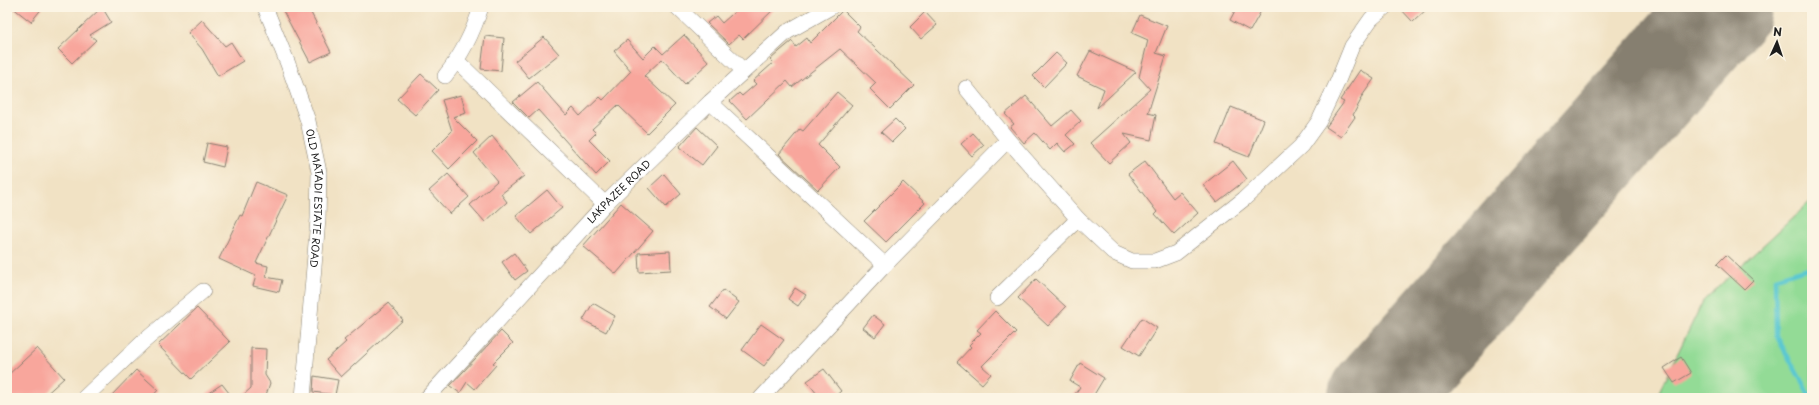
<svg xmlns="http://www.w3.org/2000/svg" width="1819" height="405" font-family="'Playpen Sans',sans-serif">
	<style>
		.green { fill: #93db96; stroke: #587c59 }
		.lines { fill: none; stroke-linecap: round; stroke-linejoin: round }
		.stream { stroke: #5bc8d1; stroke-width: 4.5 }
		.runway { stroke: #867f70; stroke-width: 99 }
		.building { fill: #f8a69c }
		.minor-casing { stroke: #867f70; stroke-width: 16 }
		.minor { stroke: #fff; stroke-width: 15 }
		.labels { text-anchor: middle; stroke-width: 4; stroke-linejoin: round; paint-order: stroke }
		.street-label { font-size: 10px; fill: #1c1c1c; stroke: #fcf5e5 }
	</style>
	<rect width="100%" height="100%" fill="#fcf5e5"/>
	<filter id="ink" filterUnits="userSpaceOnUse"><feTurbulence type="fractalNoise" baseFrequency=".025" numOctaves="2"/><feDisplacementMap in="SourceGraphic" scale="8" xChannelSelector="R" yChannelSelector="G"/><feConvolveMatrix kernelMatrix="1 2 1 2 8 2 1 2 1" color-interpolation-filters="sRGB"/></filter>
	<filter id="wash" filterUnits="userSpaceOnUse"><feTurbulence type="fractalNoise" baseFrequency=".012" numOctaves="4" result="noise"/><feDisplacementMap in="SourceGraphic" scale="16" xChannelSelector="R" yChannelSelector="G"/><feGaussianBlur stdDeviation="0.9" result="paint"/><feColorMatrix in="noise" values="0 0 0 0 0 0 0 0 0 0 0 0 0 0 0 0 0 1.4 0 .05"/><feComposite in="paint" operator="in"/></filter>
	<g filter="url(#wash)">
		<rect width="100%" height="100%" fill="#f1e2c4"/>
		<path class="green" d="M1812,200V398H1656L1703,301Z"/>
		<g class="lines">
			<path class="stream" d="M1811,398L1776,335L1775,278L1812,267"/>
			<path class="runway" d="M1377,398L1723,7"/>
		</g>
		<g id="blocks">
			<path class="building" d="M12,7H43L31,22Z
				M102,7L111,22L90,35L96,40L72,63L58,49Z
				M281,7H308L331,52L310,62Z
				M740,7H776L743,39L739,35L729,44L707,23L716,16L722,23Z
				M1237,7H1254L1261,11L1250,31L1230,20Z
				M1399,7H1429L1413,22Z
				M843,10L860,27L857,31L914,85L890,109L870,89L876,83L840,49L792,87L787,81L747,119L730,101L739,93L742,96L756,84L753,81L773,63L770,60L780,51L792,41L796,47L807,38L810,43Z
				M925,12L937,25L921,39L910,27Z
				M1140,15L1167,26L1156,53L1166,56L1148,113L1156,115L1151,140L1124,134L1131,143L1109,163L1090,143L1150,89L1139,77L1148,40L1132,33Z
				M202,20L225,46L231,42L243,61L218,76L202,49L188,33Z
				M684,35L709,62L685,84L662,59L644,76L675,105L647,133L618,105L592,129L596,133L589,140L610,161L596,175L538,110L529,118L513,102L537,82L566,115L573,108L580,116L600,97L603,100L631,71L614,51L627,40L643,58L655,46L663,54Z
				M485,36L504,38L501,71L481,69Z
				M544,37L559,54L529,78L515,61Z
				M1090,51L1136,72L1097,108L1104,89L1077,76Z
				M1056,53L1067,63L1044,87L1033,76Z
				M1360,70L1374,79L1360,99L1361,100L1353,115L1355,117L1341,137L1326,127L1344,102L1340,100Z
				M421,74L438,90L415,115L397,99Z
				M837,92L852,105L818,145L840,167L818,190L779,154L800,129L803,131Z
				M461,95L466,113L453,117L477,141L449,169L432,151L452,131L442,100Z
				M1026,96L1052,126L1071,110L1081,121L1066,135L1075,144L1065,152L1057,143L1050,150L1035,133L1024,143L1010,127L1014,124L1005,114Z
				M1231,107L1264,120L1249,157L1216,144Z
				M895,119L905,129L892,142L881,132Z
				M697,127L717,146L702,165L679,147Z
				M973,133L984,145L972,156L961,144Z
				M492,136L524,176L501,194L507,202L485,222L470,205L497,181L474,153Z
				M207,143L227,147L223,167L203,162Z
				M1145,161L1173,198L1180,192L1198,213L1174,235L1155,214L1157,212L1128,174Z
				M1233,161L1247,179L1217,202L1203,185Z
				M448,174L469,197L450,214L429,191Z
				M664,174L681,194L666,207L649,188Z
				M256,182L288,195L256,263L268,266L266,277L282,280L279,292L253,286L256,276L219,259L240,215L242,216Z
				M903,182L925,203L886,242L864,221Z
				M547,190L562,208L531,234L516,216Z
				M621,203L653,231L616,274L583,246Z
				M670,251L671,270L639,272L638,253Z
				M514,253L527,271L515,280L502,262Z
				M1726,255L1753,280L1744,289L1717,264Z
				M1036,279L1066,307L1048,326L1018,298Z
				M795,288L806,295L798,306L788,299Z
				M723,290L739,302L726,319L710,307Z
				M388,303L403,320L341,377L326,360L346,342L344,340Z
				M593,303L615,316L606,332L583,320Z
				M197,308L230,342L191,379L158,345Z
				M995,311L1016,332L982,366L991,374L982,384L957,362L971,347L969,345L981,333L977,330Z
				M873,315L885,324L875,337L863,328Z
				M1142,318L1157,328L1139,356L1123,346Z
				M761,324L784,340L764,366L742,350Z
				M501,331L513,343L493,363L496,365L475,389L467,382L460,393L450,386Z
				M37,348L64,378L42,398H7V376Z
				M251,348L266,349L265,375L270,383L265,398H240L251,388Z
				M1681,357L1691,373L1674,383L1664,368Z
				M1080,363L1104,378L1092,398H1072L1080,387L1070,381Z
				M824,369L841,391L833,398H820L807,381Z
				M136,370L158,390L151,398H109Z
				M314,376L338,380L335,395L313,392Z
				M222,384L233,398H201Z"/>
		</g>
	</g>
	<g filter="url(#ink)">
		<use href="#blocks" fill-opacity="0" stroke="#867f70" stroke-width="1"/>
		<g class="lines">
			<defs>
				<g id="minor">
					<path id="s1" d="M265,7L288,64L308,121L319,172L318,219L303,398"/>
					<path d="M677,7L744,71"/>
					<path d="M457,61L605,204"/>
					<path d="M445,76C462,55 473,33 481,7"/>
					<path d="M966,88L1008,140L1078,219L1114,253L1132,261H1155L1176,253L1244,199L1301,146L1319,121L1337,83L1352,46L1371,19L1385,7"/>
					<path d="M710,102L885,265"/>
					<path d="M997,298L1078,219"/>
					<path d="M84,398L142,343L203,291"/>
					<path id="s2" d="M427,398L605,204L710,102L787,32L831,7"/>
					<path d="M761,398L885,265L1008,140"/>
				</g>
			</defs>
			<use href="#minor" class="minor-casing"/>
			<use href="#minor" class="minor"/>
		</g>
	</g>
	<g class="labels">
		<g class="street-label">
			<text dy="4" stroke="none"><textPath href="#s2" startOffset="282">LAKPAZEE ROAD</textPath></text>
			<text dy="4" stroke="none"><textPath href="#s1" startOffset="200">OLD MATADI ESTATE ROAD</textPath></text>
		</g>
	</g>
	<rect width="1819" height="405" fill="none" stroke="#fcf5e5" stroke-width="24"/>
	<g transform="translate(1777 42) rotate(3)" stroke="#fcf5e5" stroke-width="3" paint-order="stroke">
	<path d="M0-3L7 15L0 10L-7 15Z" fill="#1c1c1c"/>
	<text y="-6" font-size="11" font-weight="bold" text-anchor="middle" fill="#1c1c1c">N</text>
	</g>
</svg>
